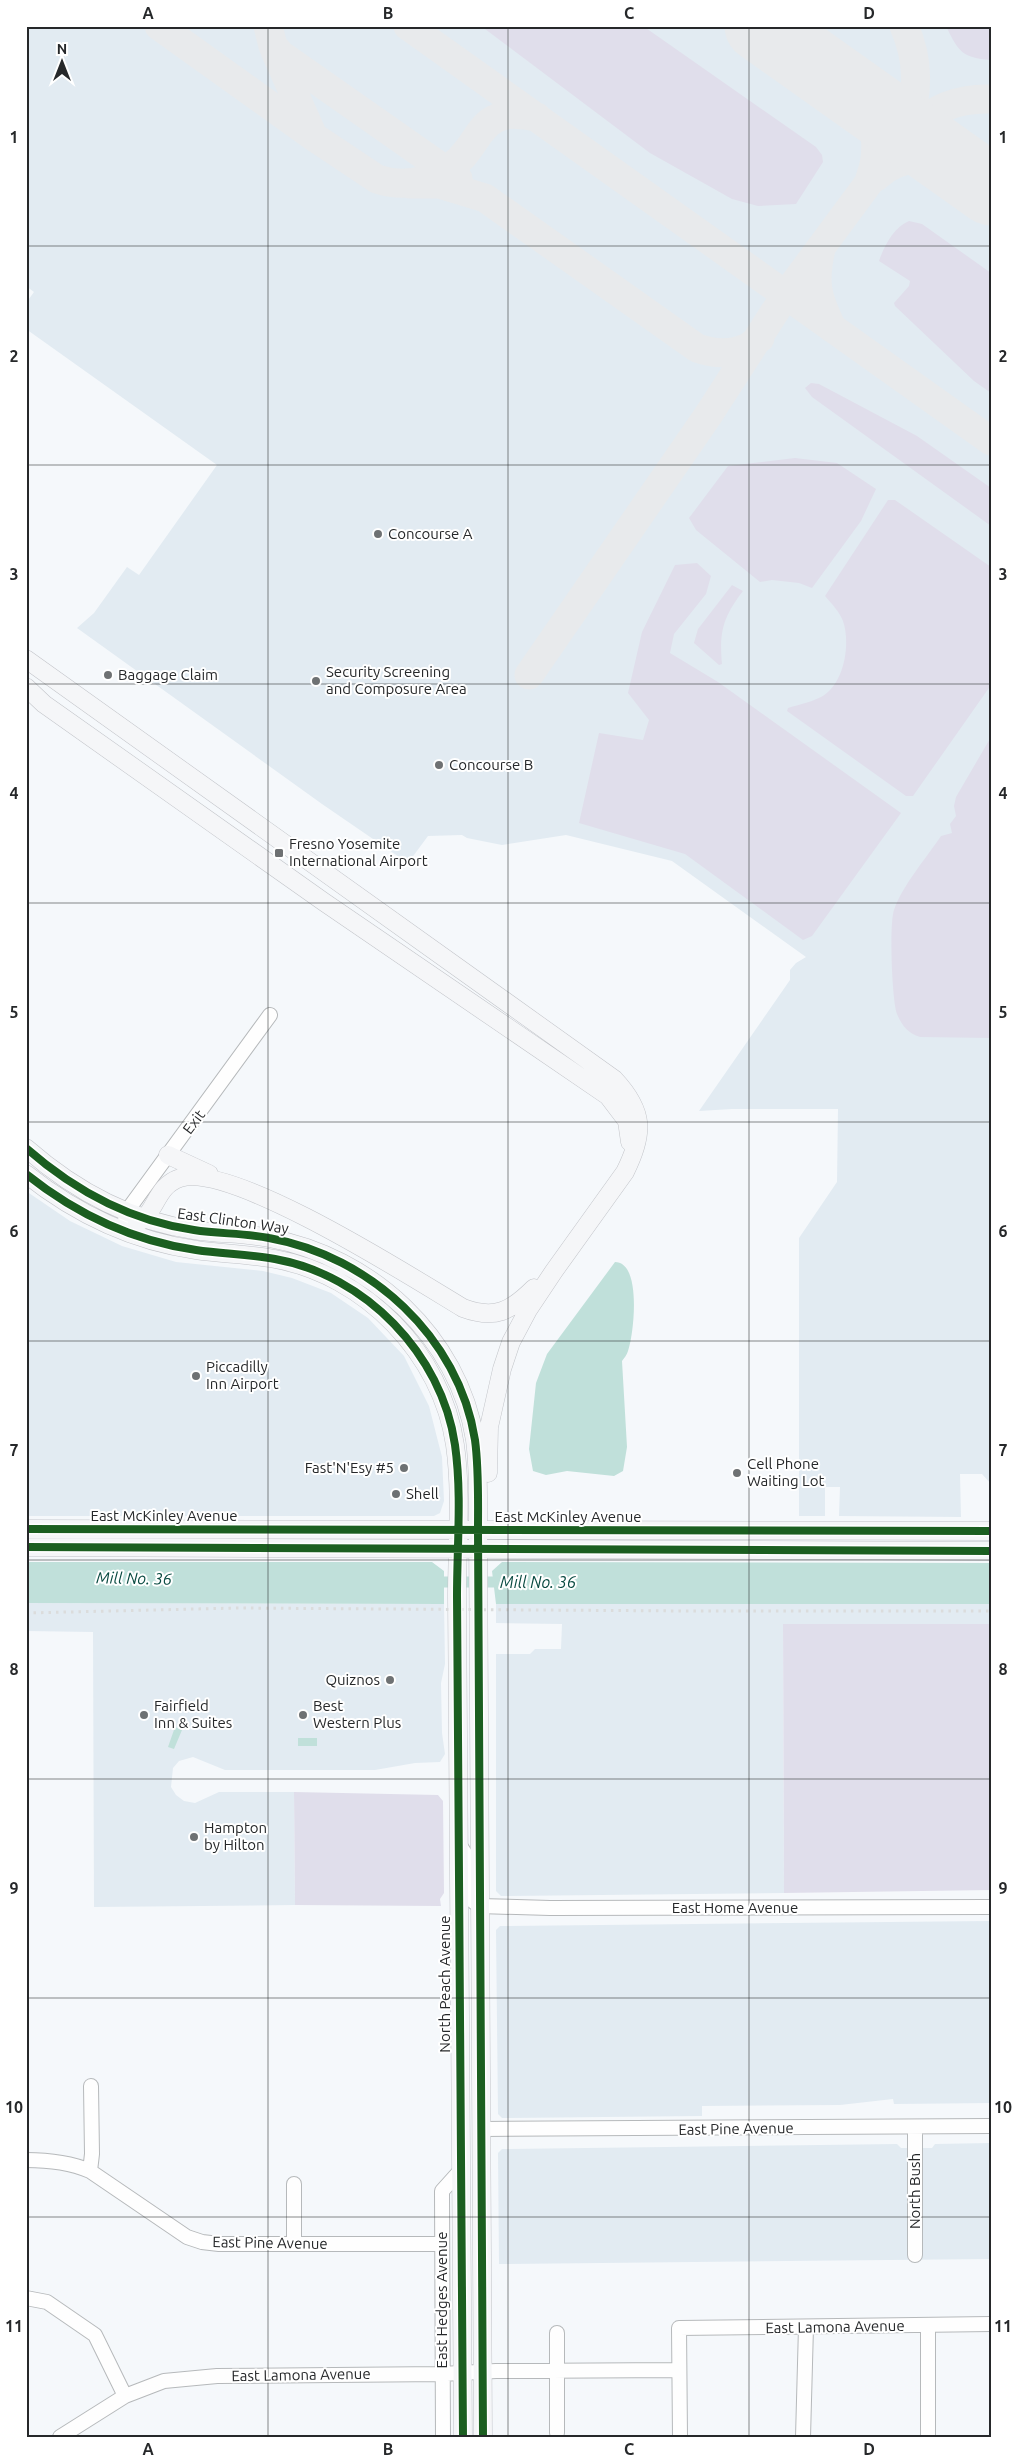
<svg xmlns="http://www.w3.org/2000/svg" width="1017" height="2463" font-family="Ubuntu,sans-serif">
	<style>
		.built { fill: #e2ebf2 }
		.green { fill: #e0deeb }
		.water { fill: #c0e0da }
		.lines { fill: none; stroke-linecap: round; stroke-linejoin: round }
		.canal { stroke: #c0e0da; stroke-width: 11 }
		.taxiway { stroke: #e8eaec; stroke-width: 29 }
		.runway { stroke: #e8eaec; stroke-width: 71 }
		.minor-casing { stroke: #b6b9bb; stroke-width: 16 }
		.major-casing { stroke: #c2c4c9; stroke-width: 19 }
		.minor { stroke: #fefefe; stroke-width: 14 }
		.major { stroke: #f5f6f8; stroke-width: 18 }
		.rail { stroke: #dbdcdc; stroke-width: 3; stroke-dasharray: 2.5 5; stroke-linecap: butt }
		.cycleway-casing { stroke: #fff; stroke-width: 11 }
		.cycleway { stroke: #1b5e20; stroke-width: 8 }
		.grid { fill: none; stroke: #26282a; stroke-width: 1; stroke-opacity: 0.55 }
		.poi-dot { fill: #6e7173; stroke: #fff; stroke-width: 2 }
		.labels { text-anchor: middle; stroke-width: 4; stroke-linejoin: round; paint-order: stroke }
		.poi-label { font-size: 15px; fill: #26282a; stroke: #fff; text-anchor: start }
		.street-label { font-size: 15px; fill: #26282a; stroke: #fff }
		.water-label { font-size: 16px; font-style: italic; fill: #094a41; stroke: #fff }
		.neatline { fill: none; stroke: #26282a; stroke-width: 2 }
		.grid-label { font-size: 16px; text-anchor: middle; font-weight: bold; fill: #26282a }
	</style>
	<rect width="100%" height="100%" fill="#f5f8fb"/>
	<path class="built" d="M26,26H991V1484L982,1474H960L961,1517L839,1516L840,1487H825V1516H799V1238L837,1182L838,1109H732L699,1111L790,980V970L796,963L806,957L672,861L566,835L502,845L467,838L462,835L428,836L408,863L322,804L77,628L94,613L127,567L139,575L217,465L26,329V303L34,292L26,286Z
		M26,1191L70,1221L122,1246L176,1262L263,1271L292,1278L331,1293L368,1318L404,1356L429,1406L442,1457L444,1501L440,1513L434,1516H26Z
		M26,1603L444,1604L445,1664L441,1683L442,1733L445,1754L440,1762L415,1763L375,1770H225L193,1757L179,1761L173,1768L171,1787L176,1795L184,1801L195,1803L219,1792H294L295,1905L94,1907L93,1632L26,1631Z
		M496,1604H991V1624H783L784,1893L501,1896L496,1891V1654H530L535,1649H561L562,1624L496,1623Z
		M991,1921V2103L894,2104L893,2099L840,2105L702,2106V2116L502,2118L498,2114L496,1930L500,1926Z
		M991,2143V2259L499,2264L498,2153L502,2149L897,2144L901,2148H932L935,2144Z"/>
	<path class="green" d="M481,26H643L816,147L822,155L823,162L796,204L758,206L732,199L650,153Z
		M946,26H991V60C962,58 958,51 946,26Z
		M909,221L922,224L991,273V393L974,381L895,306L894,303L909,286L910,281L879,261C884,246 894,227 909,221Z
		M811,383L819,384L917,436L991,488V526L812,397L805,388Z
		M795,458L837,463L876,489L861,521L812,588L799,583L772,580L760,582L696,530L689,518L728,466Z
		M888,500H895L991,567V685L913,796H906L787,711L788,708C798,705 811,702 821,697C844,685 851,644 843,621C839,611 831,603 825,596Z
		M697,563L711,576L706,594L674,634L670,653L718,682L901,813L812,936L803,940L685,854L579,823L599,733L643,740L649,720L628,693L642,632L675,565Z
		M732,585L743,591C723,617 719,632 722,664L719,665L694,643L698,629Z
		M991,737V1038L920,1037C908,1033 902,1026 897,1014C892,1001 889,924 894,910C902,886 927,857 941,836L952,833L950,824L956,816L954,806L956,797Z
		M783,1624H991V1890L784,1893Z
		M294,1792L438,1795L443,1801L444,1893L440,1899L441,1906L295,1905Z"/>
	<path class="water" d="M615,1262C642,1262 634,1334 628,1351C627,1355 624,1358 622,1361L627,1447L623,1471L614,1476L567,1471L546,1475L533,1471L529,1449L536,1383L547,1354Z
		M26,1562H432L444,1571V1604L26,1603Z
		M502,1562L991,1563V1604H496L492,1571Z
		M175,1727L182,1730L174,1749L168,1747Z
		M298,1738H317V1746H298Z"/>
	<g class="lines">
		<path class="canal" d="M430,1582H507"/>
		<path class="taxiway" d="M159,26L314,137L377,179C409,190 447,178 467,151C476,140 482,125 495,119C509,111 522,115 537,117
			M268,26L273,46L281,55L458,179
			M408,26L991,441
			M904,26C920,62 918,93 907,131
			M275,51L313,136
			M831,77C841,86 855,95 863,106C878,127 879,155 870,178
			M876,177C914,141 955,167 990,190
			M410,184H439L485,198L697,348C714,354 730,355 746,348C751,346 755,341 760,338
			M821,249C813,283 817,297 832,328
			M529,675L709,414L785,296L907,131C935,109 955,98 991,99"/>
		<path class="runway" d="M760,26L991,190"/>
		<defs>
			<path id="minor" d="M123,1230L127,1211L270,1015
				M459,1844L468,1858L470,1899L479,1906L550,1908L991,1907
				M91,2086L92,2154L90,2171L187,2237L202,2242L219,2244H442
				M915,2127V2255
				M482,2129L991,2126
				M26,2160C49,2160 69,2162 90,2171
				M294,2184V2244
				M26,2298L47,2302L95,2335L125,2396
				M928,2326V2437
				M557,2333V2433
				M60,2437L125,2396L164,2381L217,2376L442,2374L496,2371L678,2370
				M443,2437L442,2191L460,2171
				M680,2437L679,2328L991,2324
				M803,2437L806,2327"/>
			<path id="major" d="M26,659L614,1079C645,1112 644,1134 625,1172L554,1271L528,1310L511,1342L502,1369L489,1427L488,1473
				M26,687L44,704L324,902L608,1096L627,1121L630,1142
				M26,1148C74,1190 131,1221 194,1230C219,1234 245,1233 269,1238C370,1256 459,1337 475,1440C479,1470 478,1501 478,1531L483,2437
				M168,1155L209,1174
				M26,1174C75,1213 133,1241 196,1250C222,1254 249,1254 275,1259C365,1275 442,1354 455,1445C462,1494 457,1546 457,1596L463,2437
				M137,1223C157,1213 155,1186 180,1178C232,1162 413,1278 463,1308C495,1320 511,1311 534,1288
				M26,1529L991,1531
				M26,1547L991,1551"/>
		</defs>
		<use href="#minor" class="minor-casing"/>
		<use href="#major" class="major-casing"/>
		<use href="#minor" class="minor"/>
		<use href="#major" class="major"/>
		<path class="rail" d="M26,1613L238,1608L685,1611H991"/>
		<defs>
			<path id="cycleway" d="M26,1148C74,1190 131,1221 194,1230C219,1234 245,1233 269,1238C370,1256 459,1337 475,1440C479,1470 478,1501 478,1531L483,2437
				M26,1174C75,1213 133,1241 196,1250C222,1254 249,1254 275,1259C365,1275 442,1354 455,1445C462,1494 457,1546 457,1596L463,2437
				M26,1529L991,1531
				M26,1547L991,1551"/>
		</defs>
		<use href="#cycleway" class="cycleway-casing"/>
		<use href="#cycleway" class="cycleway"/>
	</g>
	<path class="grid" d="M268,26V2437M508,26V2437M749,26V2437M26,246H991M26,465H991M26,684H991M26,903H991M26,1122H991M26,1341H991M26,1560H991M26,1779H991M26,1998H991M26,2217H991"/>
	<g class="poi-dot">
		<circle cx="378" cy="534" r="5"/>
		<circle cx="108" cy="675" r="5"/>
		<circle cx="316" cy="681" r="5"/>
		<circle cx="439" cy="765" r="5"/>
		<rect x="274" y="848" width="10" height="10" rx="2.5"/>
		<circle cx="196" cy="1376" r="5"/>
		<circle cx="404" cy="1468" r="5"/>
		<circle cx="737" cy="1473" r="5"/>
		<circle cx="396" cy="1494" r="5"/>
		<circle cx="390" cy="1680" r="5"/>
		<circle cx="144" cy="1715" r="5"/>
		<circle cx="303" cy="1715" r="5"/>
		<circle cx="194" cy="1837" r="5"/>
	</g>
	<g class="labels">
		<g class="poi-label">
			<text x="388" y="539">Concourse A</text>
			<text x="326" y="677">Security Screening<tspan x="326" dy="17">and Composure Area</tspan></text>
			<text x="118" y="680">Baggage Claim</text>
			<text x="449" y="770">Concourse B</text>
			<text x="289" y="849">Fresno Yosemite<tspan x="289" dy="17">International Airport</tspan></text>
			<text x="206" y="1372">Piccadilly<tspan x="206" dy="17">Inn Airport</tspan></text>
			<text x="747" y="1469">Cell Phone<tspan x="747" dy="17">Waiting Lot</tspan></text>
			<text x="394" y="1473" text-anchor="end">Fast'N'Esy #5</text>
			<text x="406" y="1499">Shell</text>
			<text x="380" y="1685" text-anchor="end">Quiznos</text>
			<text x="154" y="1711">Fairfield<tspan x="154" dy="17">Inn &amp; Suites</tspan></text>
			<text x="313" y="1711">Best<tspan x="313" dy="17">Western Plus</tspan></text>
			<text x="204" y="1833">Hampton<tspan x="204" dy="17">by Hilton</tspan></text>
		</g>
		<g class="street-label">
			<text transform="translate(194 1122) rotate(-53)" y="5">Exit</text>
			<text transform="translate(233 1221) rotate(8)" y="5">East Clinton Way</text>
			<text x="164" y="1521">East McKinley Avenue</text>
			<text x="568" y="1522">East McKinley Avenue</text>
			<text x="735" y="1913">East Home Avenue</text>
			<text transform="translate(445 1984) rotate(-90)" y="5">North Peach Avenue</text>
			<text transform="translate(736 2129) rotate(-1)" y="5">East Pine Avenue</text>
			<text transform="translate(915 2191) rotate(-90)" y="5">North Bush</text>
			<text transform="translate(270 2243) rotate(1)" y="5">East Pine Avenue</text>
			<text transform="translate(442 2300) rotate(-90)" y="5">East Hedges Avenue</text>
			<text transform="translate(835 2327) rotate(-1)" y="5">East Lamona Avenue</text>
			<text transform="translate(301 2375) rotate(-1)" y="5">East Lamona Avenue</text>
		</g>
		<g class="water-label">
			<text transform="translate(134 1578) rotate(1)" y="6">Mill No. 36</text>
			<text x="538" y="1588">Mill No. 36</text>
		</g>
	</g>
	<rect width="1017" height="2463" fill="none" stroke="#ffffff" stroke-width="55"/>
	<g transform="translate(62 62)" stroke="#ffffff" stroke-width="4" paint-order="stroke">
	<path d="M0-4L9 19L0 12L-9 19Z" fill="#26282a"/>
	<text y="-8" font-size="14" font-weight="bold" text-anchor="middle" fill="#26282a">N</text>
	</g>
	<rect x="28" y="28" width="962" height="2408" class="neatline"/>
	<g class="grid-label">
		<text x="148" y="19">A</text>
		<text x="388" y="19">B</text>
		<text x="629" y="19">C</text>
		<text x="869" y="19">D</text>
		<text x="14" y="143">1</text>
		<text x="1003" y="143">1</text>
		<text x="14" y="362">2</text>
		<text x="1003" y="362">2</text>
		<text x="14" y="580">3</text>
		<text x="1003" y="580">3</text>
		<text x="14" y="799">4</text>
		<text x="1003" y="799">4</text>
		<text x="14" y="1018">5</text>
		<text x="1003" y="1018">5</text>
		<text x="14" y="1237">6</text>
		<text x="1003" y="1237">6</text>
		<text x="14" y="1456">7</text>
		<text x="1003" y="1456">7</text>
		<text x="14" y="1675">8</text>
		<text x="1003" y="1675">8</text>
		<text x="14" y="1894">9</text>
		<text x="1003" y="1894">9</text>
		<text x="14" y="2113">10</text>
		<text x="1003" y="2113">10</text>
		<text x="14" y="2332">11</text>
		<text x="1003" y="2332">11</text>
		<text x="148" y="2455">A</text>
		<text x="388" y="2455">B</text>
		<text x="629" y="2455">C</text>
		<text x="869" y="2455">D</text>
	</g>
</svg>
